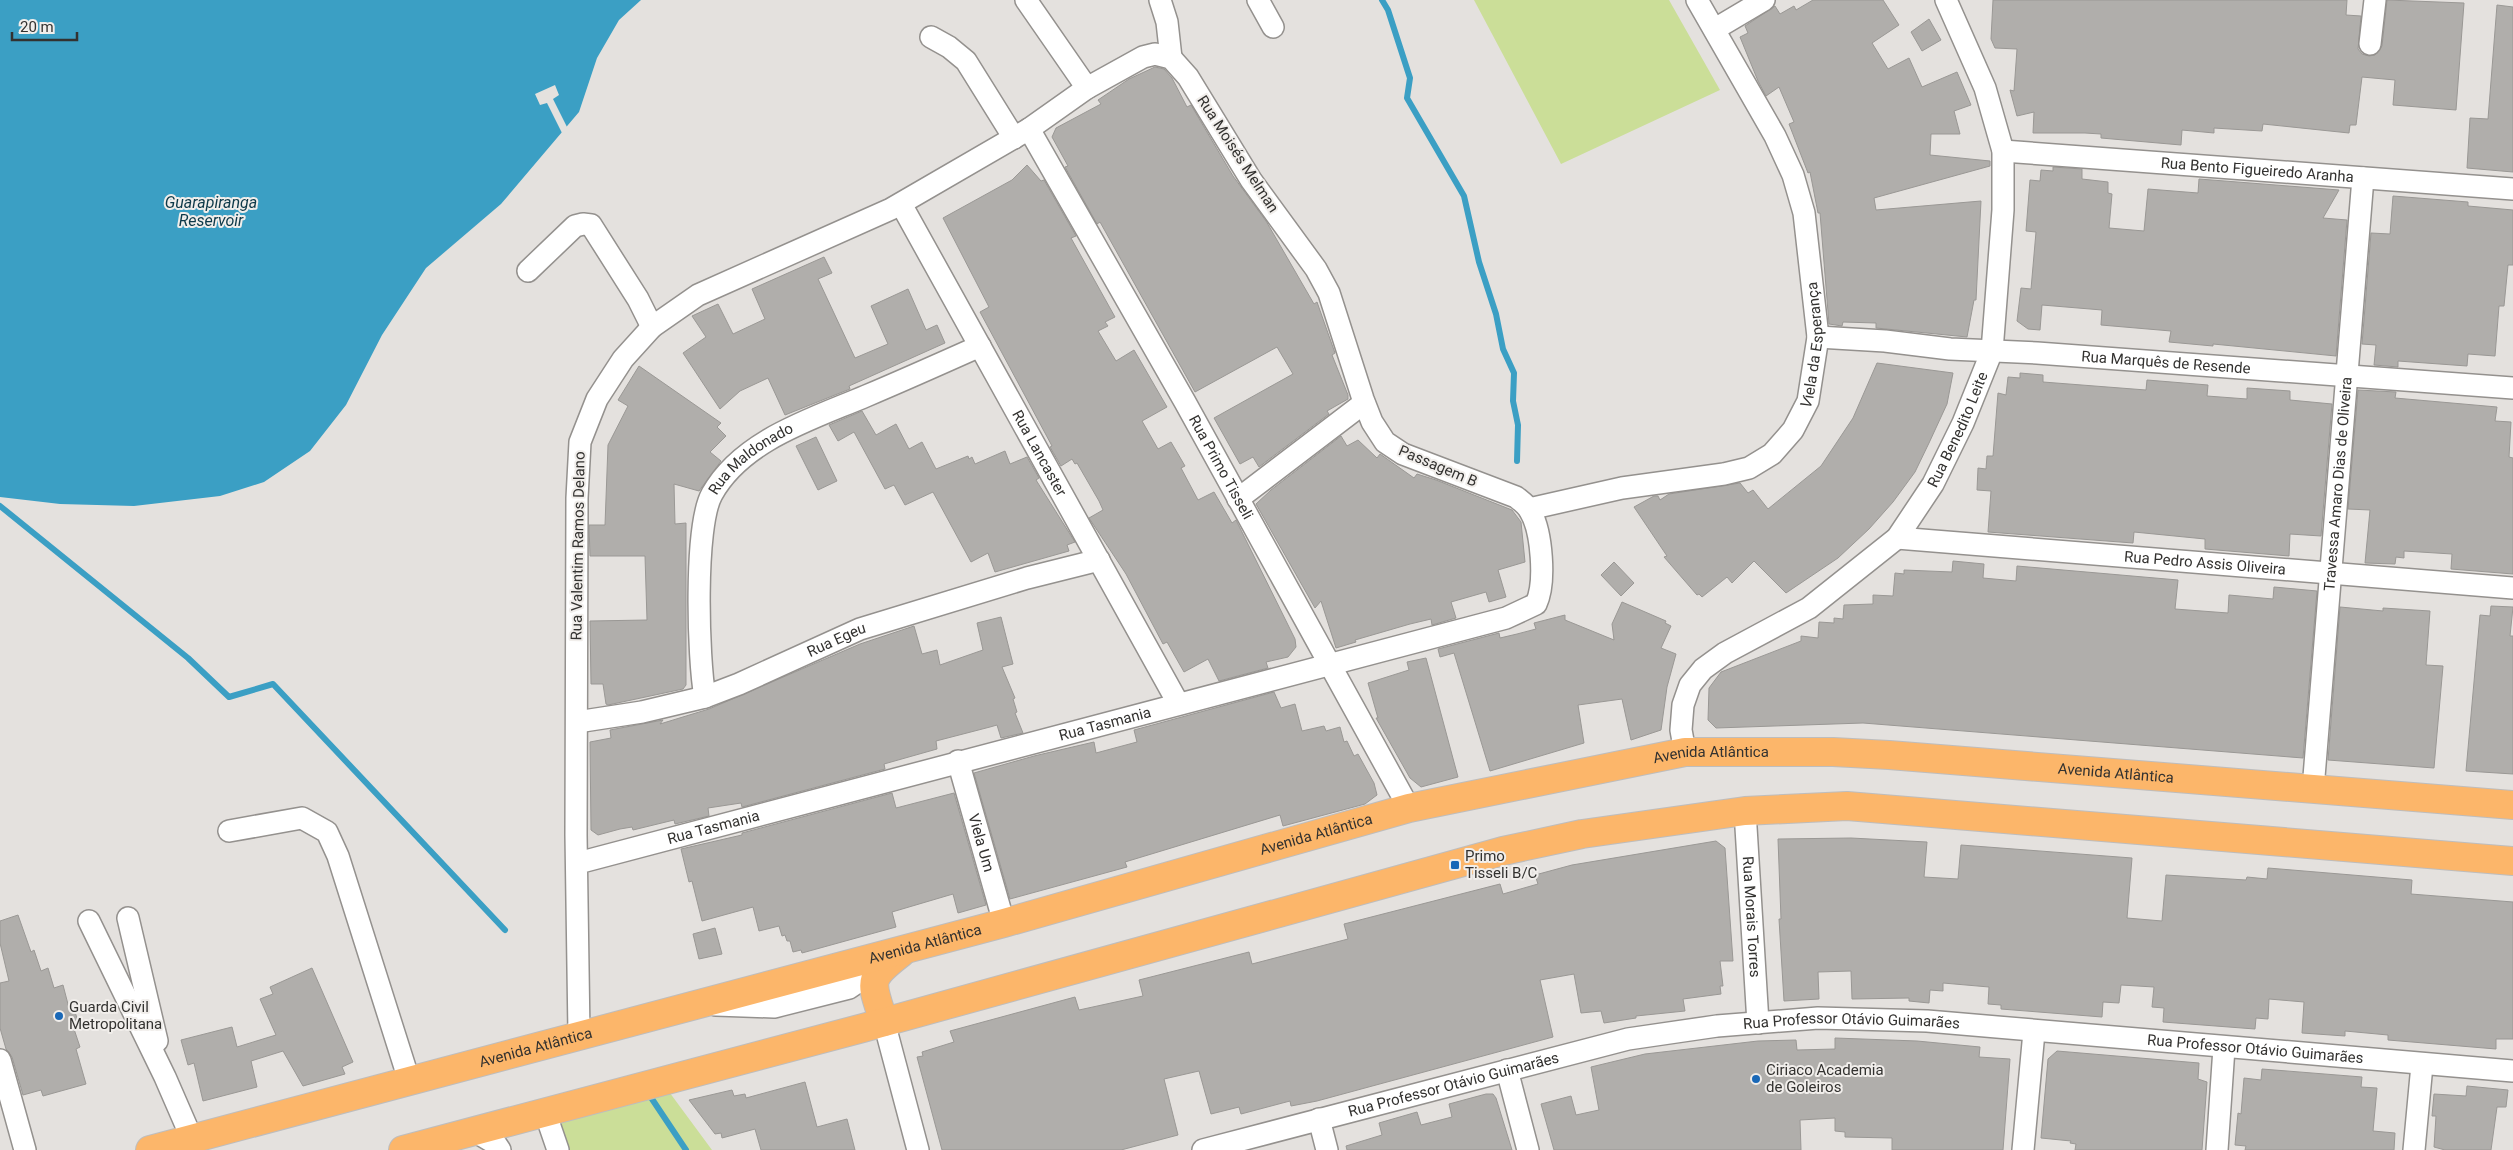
<svg xmlns="http://www.w3.org/2000/svg" width="2513" height="1150" font-family="Roboto,sans-serif">
	<style>
		.green { fill: #cbde98 }
		.water { fill: #3b9fc4 }
		.pier { fill: #e4e1de }
		.lines { fill: none; stroke-linecap: round; stroke-linejoin: round }
		.stream { stroke: #3b9fc4; stroke-width: 6 }
		.building { fill: #b0aeab; stroke: #9a9895 }
		.minor-casing { stroke: #94918e; stroke-width: 24 }
		.major-casing { stroke: #bebdbd; stroke-width: 30 }
		.minor { stroke: #fff; stroke-width: 21 }
		.major { stroke: #fcb66a; stroke-width: 28 }
		.poi-dot { fill: #1968b7; stroke: #f1eeeb; stroke-width: 2 }
		.labels { text-anchor: middle; stroke-width: 4; stroke-linejoin: round; paint-order: stroke }
		.street-label { font-size: 15px; fill: #333230; stroke: #f1eeeb }
		.poi-label { font-size: 15px; fill: #333230; stroke: #f1eeeb; text-anchor: start }
		.water-label { font-size: 16px; font-style: italic; fill: #0d3949; stroke: #f1eeeb }
	</style>
	<rect width="100%" height="100%" fill="#e4e1de"/>
	<path class="green" d="M1474,0H1669L1720,90L1561,164Z
		M667,1089L712,1150H567L555,1119Z"/>
	<path class="water" d="M0,0H641L619,20L597,58L579,112L501,204L426,268L382,335L346,405L310,451L264,482L220,496L134,506L60,504L0,497Z"/>
	<path class="pier" d="M555,85L559,95L553,99L568,129L563,135L547,103L540,105L535,94Z"/>
	<g class="lines">
		<path class="stream" d="M1382,0L1388,10L1410,78L1407,98L1464,196L1479,262L1496,314L1503,349L1514,373L1513,401L1518,425L1517,461
			M0,506L188,658L229,697L273,684L505,930
			M652,1099L686,1150"/>
	</g>
	<path class="building" d="M1813,0H1883L1899,25L1872,43L1888,69L1909,58L1922,87L1957,72L1971,105L1954,111L1960,134H1931L1930,155L1990,161V166L1874,198L1876,210L1981,201L1976,300H1974L1967,337L1876,328V323L1843,322L1842,326L1829,324L1820,213H1818L1810,172L1808,173L1789,124L1794,122L1779,87L1766,96L1758,81L1740,37L1748,33L1745,26L1775,6L1780,14L1794,6L1796,10Z
		M1993,0H2347L2346,15L2361,16L2358,49L2362,54L2369,56L2375,55L2382,46L2387,0L2464,3L2456,110L2393,105L2395,80L2362,77L2356,125H2350L2349,133L2263,124L2262,131L2214,128V133L2182,130L2181,145L2101,138V134L2085,133H2033L2034,112L2017,116L2010,90L2014,91L2017,49L1995,48L1991,39Z
		M2497,5L2513,7V172L2467,168L2470,118L2488,119Z
		M1929,19L1941,40L1922,51L1911,32Z
		M1155,67L1164,69L1172,78L1187,107L1191,105L1233,176L1266,221L1314,304L1317,302L1335,353L1332,355L1348,395V399L1327,411L1329,414L1259,467L1253,457L1240,464L1214,418L1293,374L1277,347L1195,392L1100,222L1097,224L1065,167L1068,166L1052,137L1056,128L1101,104L1098,100L1129,79Z
		M1027,165L1041,181L1044,180L1076,236L1071,238L1115,317L1105,322L1108,326L1098,331L1116,361L1134,350L1167,407L1142,421L1158,449L1171,442L1185,466L1181,468L1198,500L1214,492L1232,523L1236,520L1295,639L1296,647L1288,657L1266,662L1268,668L1219,681L1208,659L1184,672L1167,642L1163,644L1126,574L1089,518L1103,510L1099,501L1077,463L1075,464L1072,459L1061,466L1050,447L1052,446L980,312L989,307L943,218L1012,180Z
		M2053,167L2082,169V179L2108,182V193L2112,194L2109,228L2144,231L2148,189L2198,193L2199,179L2339,190L2323,218L2347,220L2336,356L2213,344V346L2169,342L2171,331L2101,325L2102,310L2042,305L2040,330L2028,329L2017,321L2021,288L2031,289L2036,232L2026,231L2030,180L2040,181L2041,170L2053,171Z
		M2393,196L2468,202V206L2513,210V265H2508L2504,306H2499L2495,356L2468,354L2467,366L2398,361V367L2374,365L2376,345L2362,344L2371,233L2390,234Z
		M824,257L832,273L818,279L855,358L888,344L871,306L908,289L926,330L937,325L945,343L849,386L850,389L785,415L768,378L740,391L720,409L683,353L706,337L692,316L718,304L733,334L765,319L752,289Z
		M1877,363L1953,373L1947,404L1929,443L1915,472L1893,502L1869,529L1838,558L1786,593L1754,561L1732,583L1727,577L1702,597L1699,594L1697,595L1664,557L1667,556L1634,507L1654,496H1658L1660,500L1669,494L1740,483L1748,493L1753,490L1768,509L1821,466L1853,418Z
		M639,366L721,423L717,427L726,436L710,452L721,461L699,491L674,484L675,524L686,523V685L683,689L608,705L606,704L603,684H591L590,621L647,620L645,556H590L589,525H605L608,445L628,406L618,400Z
		M2020,373L2043,375V382L2146,390L2147,380L2208,385L2207,396L2247,399V388L2290,391V400L2332,404L2321,536L2290,534L2289,556L2205,549V539L2134,532L2133,543L1988,532L1991,491L1977,490L1978,468L1986,469L1987,456H1993L1998,393L2006,395L2008,377L2020,378Z
		M2358,390L2396,392L2395,398L2497,407L2495,421L2511,422L2509,457L2513,458V574L2451,569L2452,554L2404,551V558L2396,557L2395,564L2365,563L2370,510L2348,509Z
		M862,411L876,435L896,424L909,449L922,442L936,469L968,456L969,459L972,457L975,464L1005,451L1010,464L1027,457L1039,478L1036,480L1075,542L1067,545L1069,551L995,572L988,553L971,562L933,492L905,505L894,485L885,489L854,432L838,441L829,425Z
		M1341,436L1347,446L1358,440L1377,458L1380,454L1414,478L1417,474L1436,480L1512,510L1521,522L1525,562L1498,570L1506,597L1489,602L1486,592L1451,602L1456,618L1432,625L1431,619L1410,624L1355,640L1356,642L1336,648L1321,601L1315,608L1256,504L1271,490Z
		M816,437L837,481L818,490L796,446Z
		M1953,561L1984,564L1983,578L2016,581L2017,566L2178,580L2175,609L2228,613L2229,595L2273,599L2274,587L2317,591L2303,758L1863,723L1716,728L1708,720L1709,688L1721,672L1801,641V636L1818,638L1819,622L1834,623V618L1843,619L1844,605L1873,604V595L1893,596L1895,573L1904,574V570L1952,572Z
		M1614,562L1634,583L1621,596L1601,575Z
		M1622,602L1666,621L1665,623L1671,626L1661,648L1676,654L1667,687L1661,730L1631,740L1622,699L1578,705L1584,743L1490,771L1454,653L1440,657L1438,649L1499,633L1500,638L1517,634L1536,629L1534,623L1565,615V620L1614,640L1612,624Z
		M2491,606L2513,607L2510,636H2513V774L2466,771L2480,615L2490,616Z
		M2340,607L2383,611V608L2430,611L2426,665L2443,666L2434,768L2328,760Z
		M1001,617L1013,664L1002,667L1015,698L1013,699L1017,712L1015,713L1023,733L1001,738L997,725L990,727L936,741L937,749L884,764L885,769L742,807L741,803L708,808L709,816L675,824L674,820L633,830L632,827L620,829L598,835L591,830L590,742L611,738L610,730L663,720L660,724L709,709L860,644L914,626L922,654L937,650L940,665L983,650L977,623Z
		M1426,658L1458,777L1421,787L1410,778L1376,718H1378L1368,683L1409,670L1407,662Z
		M1274,692L1281,708L1295,704L1302,731L1324,726L1326,731L1340,727L1344,742L1347,741L1354,756L1358,754L1374,783L1377,795L1365,804L1283,826L1280,815L1125,862L1127,867L1010,899L974,773L1034,756L1094,742L1096,753L1137,742L1134,730Z
		M892,793L896,808L954,793L986,905L958,913L953,894L892,912L896,927L802,953L801,950L793,952L790,941H787L785,935L782,936L779,926L759,931L753,907L702,921L692,881L689,882L681,849L742,835V833Z
		M1851,838L1927,842L1924,877L1958,879L1961,845L2132,858L2127,918L2162,921L2166,875L2246,880L2247,877L2267,879L2268,868L2412,880L2411,894L2513,902V1039H2496V1049L2388,1040V1035L2345,1031V1036L2302,1033L2304,1002L2269,999L2268,1019L2256,1018L2255,1029L2163,1022L2164,1008L2152,1007L2154,987L2121,985L2119,1003L2103,1002L2102,1017L2001,1009V1005L1988,1004L1989,987L1943,983V991L1930,990L1929,1003L1909,1001V998L1852,999L1851,971L1818,972L1819,999L1784,1001L1779,919H1781L1778,839Z
		M1716,841L1725,848L1733,961H1720L1723,986H1720L1721,994L1683,999L1685,1011L1636,1016V1018L1604,1023L1601,1011L1581,1013L1574,974L1540,980L1553,1037L1317,1101L1291,1106L1290,1101L1241,1114L1239,1107L1211,1114L1199,1071L1164,1079L1178,1135L1121,1150H942L917,1057L923,1056L922,1052L954,1042L950,1031L1075,997L1079,1010L1143,996L1139,980L1249,952L1252,964L1348,939L1344,924L1500,884L1503,894L1538,884L1535,875L1572,865Z
		M18,915L31,952L34,950L41,971L48,968L54,988L63,985L69,1008L73,1007L79,1023L73,1026L80,1047L76,1049L86,1084L43,1096L41,1090L23,1095L12,1057L6,1049L0,1028V983L9,981L0,943V921Z
		M715,928L722,954L699,959L693,934Z
		M312,968L353,1062L342,1067L345,1074L303,1086L283,1051L251,1061L257,1087L203,1101L194,1063L188,1065L181,1040L232,1027L237,1047L276,1035L260,999L273,994L270,987Z
		M1835,1038L1917,1041L1980,1047L1979,1057L2010,1059L2003,1150H1892V1138L1845,1137V1132L1835,1131V1118L1800,1120L1801,1150H1554L1541,1104L1571,1096L1576,1115L1599,1110L1591,1067L1645,1054L1758,1041L1796,1040L1797,1050L1835,1049Z
		M2057,1051L2199,1063L2198,1079L2207,1082L2202,1150H2075L2076,1144L2070,1143L2071,1141L2041,1138L2048,1059Z
		M2262,1069L2362,1077L2361,1087L2377,1088L2373,1131L2395,1133L2394,1150H2245L2246,1146L2235,1145L2238,1113L2241,1114L2244,1078L2261,1080Z
		M805,1082L817,1127L847,1119L855,1150H761L755,1129L722,1138L721,1133L715,1134L689,1100L732,1090L734,1096L745,1094L746,1098Z
		M2467,1086L2508,1090L2506,1107H2497L2491,1150H2445L2434,1147L2436,1116H2432L2434,1094L2466,1096Z
		M1486,1094H1493L1496,1098L1512,1150H1347L1346,1146L1382,1135L1379,1123L1417,1112L1421,1125L1452,1117L1449,1104Z"/>
	<g class="lines">
		<defs>
			<g id="minor">
				<path d="M1026,0L1087,88"/>
				<path d="M1160,0L1167,22L1171,58"/>
				<path d="M1258,0L1273,27"/>
				<path d="M1715,29L1764,0"/>
				<path d="M931,37L949,47L966,61L1014,138"/>
				<path d="M2370,44L2375,0"/>
				<path id="s1" d="M1029,129L1185,402L1409,808"/>
				<path id="s2" d="M2003,151L2513,189"/>
				<path id="s3" d="M901,204L1178,703"/>
				<path d="M528,271L575,226L583,224L591,225L638,299L652,327"/>
				<path id="s4" d="M1818,337L1885,341L1950,349L2037,353L2513,388"/>
				<path d="M1238,499L1364,403"/>
				<path id="s5" d="M1529,509L1622,488L1724,474L1749,468L1772,454L1793,430L1808,401L1818,337L1804,213L1793,175L1775,136L1697,0"/>
				<path id="s6" d="M1897,538L2513,588"/>
				<path id="s7" d="M705,697C698,659 694,526 712,494C742,440 812,419 866,396C904,380 942,363 980,346"/>
				<path id="s8" d="M577,722L642,712L705,697L739,684L860,629L1027,578L1099,560"/>
				<path id="s9" d="M1685,752L1681,730L1683,705L1690,685L1703,669L1725,653L1809,608L1897,538L1933,484L1963,423L1992,351L2003,210V151L1985,88L1946,0"/>
				<path id="s10" d="M958,761L1004,923"/>
				<path id="s11" d="M2313,789L2363,178"/>
				<path id="s12" d="M1745,811L1758,1023"/>
				<path d="M229,831L302,818L327,832L338,856L409,1080"/>
				<path id="s13" d="M578,863L1506,618L1536,604C1546,583 1542,531 1530,511C1527,505 1521,501 1516,497L1403,454L1385,442L1372,422L1363,399L1329,293L1316,269L1251,180L1188,77L1171,58L1155,54L1143,57L1087,88L1029,129L891,209L698,295L652,327L623,359L597,399L580,442L577,498L576,835L579,1034"/>
				<path d="M128,918L157,1041"/>
				<path d="M89,921L165,1077L192,1139"/>
				<path d="M716,1005L774,1007L849,988L886,963"/>
				<path d="M884,1022L918,1150"/>
				<path d="M0,1060L25,1150"/>
				<path d="M1507,1070L1528,1150"/>
				<path d="M545,1112L558,1150"/>
				<path d="M1319,1119L1327,1150"/>
				<path d="M474,1131L496,1144L500,1150"/>
				<path id="s14" d="M1203,1150L1628,1039L1717,1026L1818,1018L1927,1021L2513,1071"/>
				<path d="M2023,1150L2034,1032"/>
				<path d="M2217,1150L2224,1048"/>
				<path d="M2414,1150L2422,1065"/>
			</g>
			<g id="major">
				<path d="M884,1022C871,981 866,980 901,953"/>
				<path id="s15" d="M150,1150L1004,923L1409,808L1685,752H1833L1889,755L2513,805"/>
				<path d="M403,1150L863,1028L1503,851L1582,834L1745,811L1847,806L2513,861"/>
			</g>
		</defs>
		<use href="#minor" class="minor-casing"/>
		<use href="#major" class="major-casing"/>
		<use href="#minor" class="minor"/>
		<use href="#major" class="major"/>
	</g>
	<g class="poi-dot">
		<rect x="1450" y="860" width="10" height="10" rx="2.5"/>
		<circle cx="59" cy="1016" r="5"/>
		<circle cx="1756" cy="1079" r="5"/>
	</g>
	<g class="labels">
		<g class="street-label">
			<text transform="translate(1238 154) rotate(57)" y="5">Rua Moisés Melman</text>
			<text dy="5" stroke="none"><textPath href="#s2" startOffset="255">Rua Bento Figueiredo Aranha</textPath></text>
			<text dy="5" stroke="none"><textPath href="#s5" startOffset="372">Viela da Esperança</textPath></text>
			<text dy="5" stroke="none"><textPath href="#s4" startOffset="349">Rua Marquês de Resende</textPath></text>
			<text dy="5" stroke="none"><textPath href="#s9" startOffset="449">Rua Benedito Leite</textPath></text>
			<text dy="5" stroke="none"><textPath href="#s3" startOffset="285">Rua Lancaster</textPath></text>
			<text dy="5" stroke="none"><textPath href="#s7" startOffset="258">Rua Maldonado</textPath></text>
			<text transform="translate(1438 466) rotate(23)" y="5">Passagem B</text>
			<text dy="5" stroke="none"><textPath href="#s1" startOffset="389">Rua Primo Tisseli</textPath></text>
			<text dy="5" stroke="none"><textPath href="#s11" startOffset="306">Travessa Amaro Dias de Oliveira</textPath></text>
			<text transform="translate(578 546) rotate(-89)" y="5">Rua Valentim Ramos Delano</text>
			<text dy="5" stroke="none"><textPath href="#s6" startOffset="309">Rua Pedro Assis Oliveira</textPath></text>
			<text dy="5" stroke="none"><textPath href="#s8" startOffset="274">Rua Egeu</textPath></text>
			<text dy="5" stroke="none"><textPath href="#s13" startOffset="545">Rua Tasmania</textPath></text>
			<text dy="5" stroke="none"><textPath href="#s15" startOffset="1612">Avenida Atlântica</textPath></text>
			<text dy="5" stroke="none"><textPath href="#s15" startOffset="2018">Avenida Atlântica</textPath></text>
			<text dy="5" stroke="none"><textPath href="#s13" startOffset="140">Rua Tasmania</textPath></text>
			<text dy="5" stroke="none"><textPath href="#s15" startOffset="1208">Avenida Atlântica</textPath></text>
			<text dy="5" stroke="none"><textPath href="#s10" startOffset="85">Viela Um</textPath></text>
			<text dy="5" stroke="none"><textPath href="#s12" startOffset="106">Rua Morais Torres</textPath></text>
			<text dy="5" stroke="none"><textPath href="#s15" startOffset="802">Avenida Atlântica</textPath></text>
			<text dy="5" stroke="none"><textPath href="#s14" startOffset="664">Rua Professor Otávio Guimarães</textPath></text>
			<text dy="5" stroke="none"><textPath href="#s15" startOffset="399">Avenida Atlântica</textPath></text>
			<text dy="5" stroke="none"><textPath href="#s14" startOffset="1069">Rua Professor Otávio Guimarães</textPath></text>
			<text dy="5" stroke="none"><textPath href="#s14" startOffset="259">Rua Professor Otávio Guimarães</textPath></text>
		</g>
		<g class="poi-label">
			<text x="1465" y="861">Primo<tspan x="1465" dy="17">Tisseli B/C</tspan></text>
			<text x="69" y="1012">Guarda Civil<tspan x="69" dy="17">Metropolitana</tspan></text>
			<text x="1766" y="1075">Ciriaco Academia<tspan x="1766" dy="17">de Goleiros</tspan></text>
		</g>
		<g class="water-label">
			<text x="211" y="208">Guarapiranga<tspan x="211" dy="18">Reservoir</tspan></text>
		</g>
	</g>
	<path d="M12 32v8h65v-8" fill="none" stroke="#333230" stroke-width="2.5"/>
	<text x="20" y="32" font-size="15" fill="#333230" stroke="#f1eeeb" stroke-width="4" paint-order="stroke">20 m</text>
</svg>
